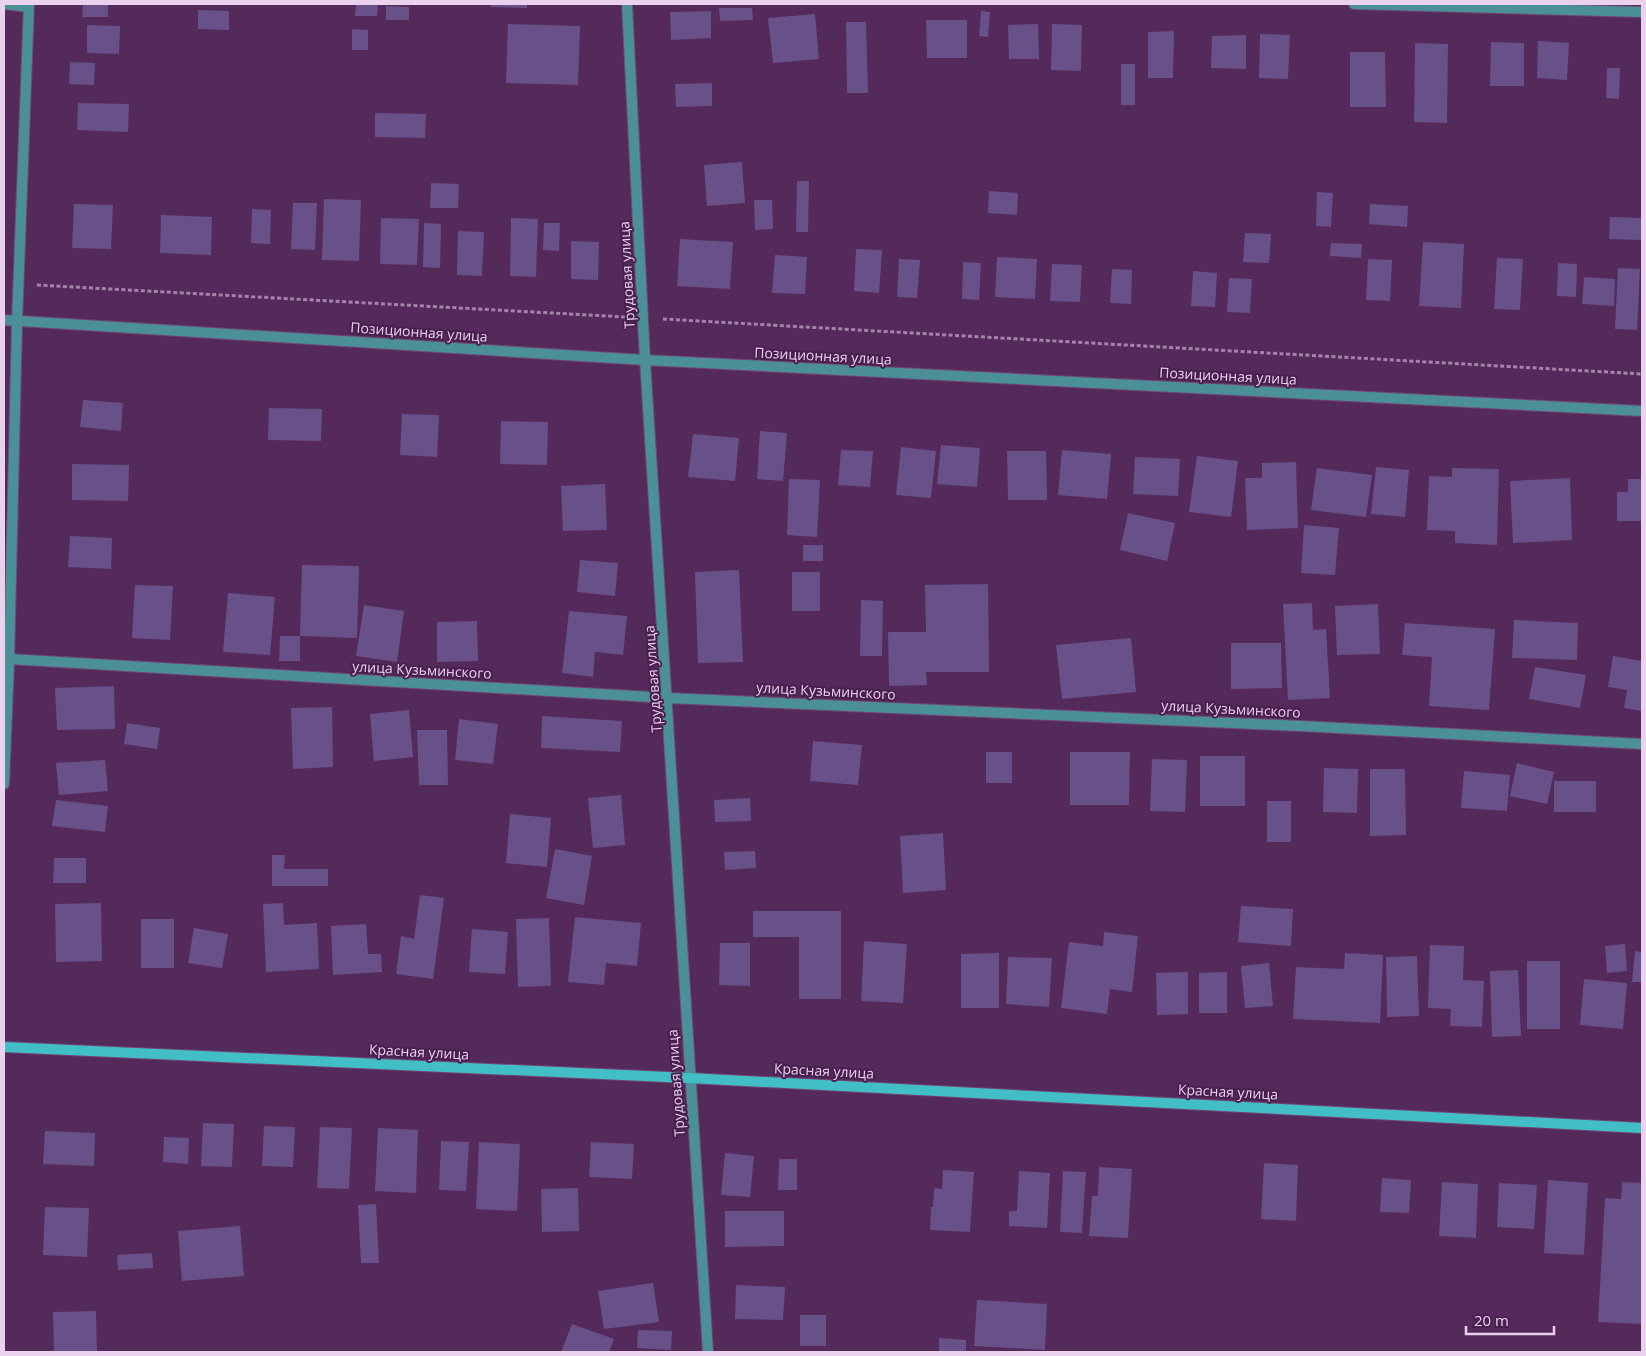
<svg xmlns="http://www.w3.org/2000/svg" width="1646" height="1356" font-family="'Open Sans',sans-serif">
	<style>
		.building { fill: #685089 }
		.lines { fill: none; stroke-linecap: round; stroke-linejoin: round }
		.minor-casing { stroke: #6f4874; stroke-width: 12 }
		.tertiary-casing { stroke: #6f4874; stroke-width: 12 }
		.secondary-casing { stroke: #6f4874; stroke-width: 12 }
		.path { stroke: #a484a9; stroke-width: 3; stroke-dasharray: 4 2.5; stroke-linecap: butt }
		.minor { stroke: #4a9096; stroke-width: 10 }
		.tertiary { stroke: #4a9096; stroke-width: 10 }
		.secondary { stroke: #42bec7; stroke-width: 10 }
		.labels { text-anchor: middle; stroke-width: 4; stroke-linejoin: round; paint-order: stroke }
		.street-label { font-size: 14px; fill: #ead1ed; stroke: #481f4e }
	</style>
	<rect width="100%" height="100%" fill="#542a5a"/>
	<path class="building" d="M83,4H108V17H82Z
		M356,4H378L377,16H355Z
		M491,4H527V8L491,7Z
		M386,6L409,7V20H386Z
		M719,8H752L753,20L720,21Z
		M198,10L229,11V30L198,29Z
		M711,11V38L671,40L670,12Z
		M981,11L990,12L988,37L979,36Z
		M815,14L819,59L773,63L768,18Z
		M926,20H967V58H927Z
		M846,22H866L868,93H847Z
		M508,24L580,26L578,85L506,83Z
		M1038,24L1039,59H1009L1008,25Z
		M1052,24L1082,25L1081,71L1051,70Z
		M87,25L120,26L119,54L87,53Z
		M352,29L368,30V50H352Z
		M1174,31L1173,78H1148V32Z
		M1260,34L1290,35L1288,79L1259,78Z
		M1246,35V69L1211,68L1212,36Z
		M1538,41L1569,43L1567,80L1537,78Z
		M1491,42L1524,43V86H1490Z
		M1415,43L1448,44L1447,123L1414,122Z
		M1350,52H1385L1386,107H1350Z
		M70,62L95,63L94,85L69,84Z
		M1121,64H1135V105H1121Z
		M1607,68H1620L1619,99L1606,98Z
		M712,83V106L676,107L675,84Z
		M78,103L129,104L128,132L77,130Z
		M375,113L426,114L425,138L375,137Z
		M742,162L745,203L707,206L704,165Z
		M797,181H809L808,232H796Z
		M431,183L459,184L458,208H430Z
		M989,191L1018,193L1017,215L988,213Z
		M1317,192L1333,193L1331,227L1316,226Z
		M324,199L361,200L359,261L322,260Z
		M754,200H772L773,229L755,230Z
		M293,203H317L315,250L291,249Z
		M74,204L113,205L111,249L72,248Z
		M1370,204L1408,206L1407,227L1369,224Z
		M252,209L271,210L270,244L251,243Z
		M161,215L212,217L211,255L160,253Z
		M1610,217L1642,218V240L1609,239Z
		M381,218L419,219L417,265L380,264Z
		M511,218L538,219L536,277L510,276Z
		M424,223L441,224L440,268L423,267Z
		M544,223H560L559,251L543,250Z
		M458,231L484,232L482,276L457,275Z
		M1245,233L1271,234L1269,263L1243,262Z
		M680,239L733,242L730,289L677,286Z
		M571,241L599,242L598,280L571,279Z
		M1423,242L1464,244L1461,308L1419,306Z
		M1331,243L1362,244L1361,258L1330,256Z
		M856,249L882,250L879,293L854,291Z
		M775,255L807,257L805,294L772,293Z
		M997,257L1037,259L1035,299L995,297Z
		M1497,258L1523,259L1520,310L1494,309Z
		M899,259L920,260L917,298L897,297Z
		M1368,259L1392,260L1390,301L1366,300Z
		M963,262L981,263L979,300L962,299Z
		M1558,263L1577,264L1576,297L1557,296Z
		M1052,264L1082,265L1080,302L1050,301Z
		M1618,268L1640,269L1637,330L1615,329Z
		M1112,269L1132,270L1131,304L1110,303Z
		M1193,271L1217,273L1215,307L1191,306Z
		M1584,277L1615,279L1614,306L1582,304Z
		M1229,278L1252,279L1250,313L1227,312Z
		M83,400L123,403L121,431L80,427Z
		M269,408L322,409L321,441L268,440Z
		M402,414L439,415L437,457L400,455Z
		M501,421L548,422L547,465L500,464Z
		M760,431L787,433L783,481L757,479Z
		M693,434L739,438L735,481L688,477Z
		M941,445L980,448L977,487L937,484Z
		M901,447L936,451L931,498L896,495Z
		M841,450L873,451L870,487L838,485Z
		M1062,450L1111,454L1107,499L1058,495Z
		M1007,451H1046L1047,500H1008Z
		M1197,456L1238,461L1231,517L1189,512Z
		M1135,457L1180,459L1178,496L1133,494Z
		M1296,462L1298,528L1247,530L1245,478H1262V463Z
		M72,464L129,465L128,501L72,500Z
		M1376,467L1409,470L1405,517L1371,514Z
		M1317,468L1372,475L1366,517L1311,510Z
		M1452,468L1499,469L1497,545L1455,543V531L1427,530L1429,476L1452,477Z
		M1570,478L1572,540L1513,543L1510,481Z
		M789,479L820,480L817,537L787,535Z
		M1628,479H1642V521H1617V492H1628Z
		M605,484L607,530L563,531L561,486Z
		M1128,513L1175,523L1167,561L1120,550Z
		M1304,525L1339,528L1335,575L1301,573Z
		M70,536L112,538L111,569L68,567Z
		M803,545H823V561H803Z
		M580,560L618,563L615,596L577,592Z
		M302,565L359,566L357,638L300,636Z
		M739,570L743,662L698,663L695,572Z
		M792,572H820V611H792Z
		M988,584L989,672H926L927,685L889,686L888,632H926L925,585Z
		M135,585L173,586L170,640L132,638Z
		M228,593L275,597L270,655L223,652Z
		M861,600L883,601L882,656H860Z
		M1312,603L1313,630L1326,629L1330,698L1288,700L1283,604Z
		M1378,604L1380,654L1337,655L1335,606Z
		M364,605L404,611L397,662L356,656Z
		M569,611L627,616L623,655L595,652L593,677L562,673Z
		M1514,620L1578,623L1577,660L1512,658Z
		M477,621L478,661L437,662V622Z
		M1405,623L1495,629L1489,710L1429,706L1432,657L1402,655Z
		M280,636H300V661H279Z
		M1131,638L1136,692L1062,699L1056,645Z
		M1231,643H1281L1282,688L1231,689Z
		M1613,656L1642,661V711L1624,708L1627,690L1608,687Z
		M1535,667L1586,675L1580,708L1529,699Z
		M114,686L115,729L57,730L55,688Z
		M332,707L333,767L293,769L291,708Z
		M409,710L413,757L374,761L370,714Z
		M542,716L622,721L620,752L541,748Z
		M459,719L498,724L493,764L455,760Z
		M127,723L160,728L157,749L124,744Z
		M417,730H447L448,785H419Z
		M813,741L862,745L858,785L810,781Z
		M986,752H1012V783H986Z
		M1070,752H1130L1129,805H1070Z
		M1200,756H1245V806H1200Z
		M1152,759L1187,760L1185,812L1150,811Z
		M105,760L108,791L59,795L56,763Z
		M1517,763L1554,772L1547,804L1510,796Z
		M1324,768L1358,769L1357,813L1323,812Z
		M1370,769H1405L1406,835L1370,836Z
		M1464,771L1510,775L1507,811L1461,808Z
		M1554,781H1596V812H1554Z
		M621,795L625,845L593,848L588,798Z
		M750,798L751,821L715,822L714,800Z
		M56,800L108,806L105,832L52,826Z
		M1267,801H1291V842H1267Z
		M510,814L551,818L547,867L506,863Z
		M943,833L946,890L903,893L900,836Z
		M555,849L592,856L584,905L546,898Z
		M755,851L756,868L725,870L724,852Z
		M272,855H285L284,869H328V886H272Z
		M54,858H86V883H53Z
		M420,895L444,898L433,979L396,974L401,936L414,939Z
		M101,903L102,961L56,962L55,904Z
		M283,903L284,925L317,923L319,969L266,972L263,904Z
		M1241,906L1293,909L1291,946L1238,942Z
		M753,911H841V999H799V937H753Z
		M575,917L641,923L637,966L606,963L604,985L568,982Z
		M549,918L551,986L518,987L516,919Z
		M141,919H174V968H141Z
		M366,924L368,954H381L382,972L333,975L331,926Z
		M194,928L228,934L222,968L188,963Z
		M472,929L508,932L505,974L469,972Z
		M1104,932L1138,936L1132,992L1110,989L1107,1014L1061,1008L1069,942L1103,946Z
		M864,941L907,944L903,1003L861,1001Z
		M720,943H750V986L719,985Z
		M1625,944L1627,971L1607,973L1605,946Z
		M1430,945L1464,946L1463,980L1484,981L1482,1027L1450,1026L1451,1009L1428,1008Z
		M1635,951L1642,952V982H1632Z
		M999,953V1008H961V954Z
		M1345,953L1383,955L1380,1023L1293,1019L1296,967L1344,969Z
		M1417,956L1419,1016L1387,1017L1386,957Z
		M1008,957L1052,958L1049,1007L1006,1004Z
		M1527,961H1560V1029H1527Z
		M1269,963L1273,1006L1245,1008L1241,966Z
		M1518,970L1521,1036L1492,1037L1490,971Z
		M1188,972V1014L1157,1015L1156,973Z
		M1227,972V1013H1199V973Z
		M1584,979L1627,983L1623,1029L1580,1025Z
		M203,1123L234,1124L232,1167L201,1166Z
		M264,1126L295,1127L293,1167L262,1166Z
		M320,1127L352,1128L349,1189L317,1188Z
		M378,1128L418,1130L416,1193L375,1191Z
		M45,1131L95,1133L94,1166L43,1164Z
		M164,1137L189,1138L188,1164L163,1162Z
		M441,1141L469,1142L466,1191L439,1190Z
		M479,1142L520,1144L517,1211L476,1209Z
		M591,1142L634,1144L632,1179L589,1177Z
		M725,1153L754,1156L750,1197L721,1195Z
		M779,1159H797V1190H778Z
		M1264,1163L1298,1165L1296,1221L1261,1219Z
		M1099,1167L1132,1169L1128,1238L1089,1236L1092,1196H1098Z
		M943,1170L974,1172L970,1232L930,1230L931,1207H933L934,1188L942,1189Z
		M1019,1171L1050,1173L1047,1228L1009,1226V1211H1017Z
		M1063,1171L1086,1172L1082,1233L1060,1232Z
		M1382,1178L1411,1180L1409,1213L1380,1212Z
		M1548,1180L1588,1183L1584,1255L1544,1253Z
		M1442,1182L1478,1184L1476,1238L1439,1236Z
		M1622,1182L1642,1183V1324L1598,1322L1605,1198L1621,1199Z
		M1499,1183L1537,1185L1534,1229L1497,1227Z
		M578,1188L579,1231L542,1232L541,1189Z
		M376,1204L379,1263H361L358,1205Z
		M45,1207L89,1208L87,1257L43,1255Z
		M725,1211H784V1246L725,1247Z
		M240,1226L244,1276L182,1281L178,1231Z
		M152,1253L153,1268L118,1270L117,1255Z
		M653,1283L659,1322L604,1329L598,1291Z
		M736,1285L785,1287L783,1320L735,1319Z
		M977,1300L1047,1304L1045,1350L974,1346Z
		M96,1311L97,1352H54L53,1312Z
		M800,1315H826V1346H800Z
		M572,1324L614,1339L609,1352H561Z
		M638,1330L672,1331L671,1350L637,1348Z
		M939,1338L966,1340V1352H939Z"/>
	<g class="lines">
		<defs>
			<path id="minor" d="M4,4L29,7
				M627,4L645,360
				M1354,4L1642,12
				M17,321L29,4
				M9,659L668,698L1301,726L1642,744"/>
			<path id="tertiary" d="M4,320L645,360L1642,411
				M645,360C667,691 686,1022 708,1352
				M4,784L9,662L17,321"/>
			<path id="secondary" d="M4,1047L689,1078L1642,1128"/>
		</defs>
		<use href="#minor" class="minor-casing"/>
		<use href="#tertiary" class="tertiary-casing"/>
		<use href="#secondary" class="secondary-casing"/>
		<path class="path" d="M37,285L625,317
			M663,319L1642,374"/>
		<use href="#minor" class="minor"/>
		<use href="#tertiary" class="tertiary"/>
		<use href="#secondary" class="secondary"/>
	</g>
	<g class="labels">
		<g class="street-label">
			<text transform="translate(627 275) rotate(-93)" y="5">Трудовая улица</text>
			<text transform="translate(419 332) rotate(4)" y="5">Позиционная улица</text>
			<text transform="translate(823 356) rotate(3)" y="5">Позиционная улица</text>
			<text transform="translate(1228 376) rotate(3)" y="5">Позиционная улица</text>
			<text transform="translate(422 670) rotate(3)" y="5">улица Кузьминского</text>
			<text transform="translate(653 679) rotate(-94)" y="5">Трудовая улица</text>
			<text transform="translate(826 691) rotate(3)" y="5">улица Кузьминского</text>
			<text transform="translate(1231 709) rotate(3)" y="5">улица Кузьминского</text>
			<text transform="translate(419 1052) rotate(3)" y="5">Красная улица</text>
			<text transform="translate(824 1071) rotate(3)" y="5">Красная улица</text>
			<text transform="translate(676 1083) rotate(-94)" y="5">Трудовая улица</text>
			<text transform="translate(1228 1092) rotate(3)" y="5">Красная улица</text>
		</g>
	</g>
	<rect width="1646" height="1356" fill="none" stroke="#ead1ed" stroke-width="10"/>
	<path d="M1466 1326v8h88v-8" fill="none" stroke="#ead1ed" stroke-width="2.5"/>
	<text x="1474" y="1326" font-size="15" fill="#ead1ed" stroke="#481f4e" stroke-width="4" paint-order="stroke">20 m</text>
</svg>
